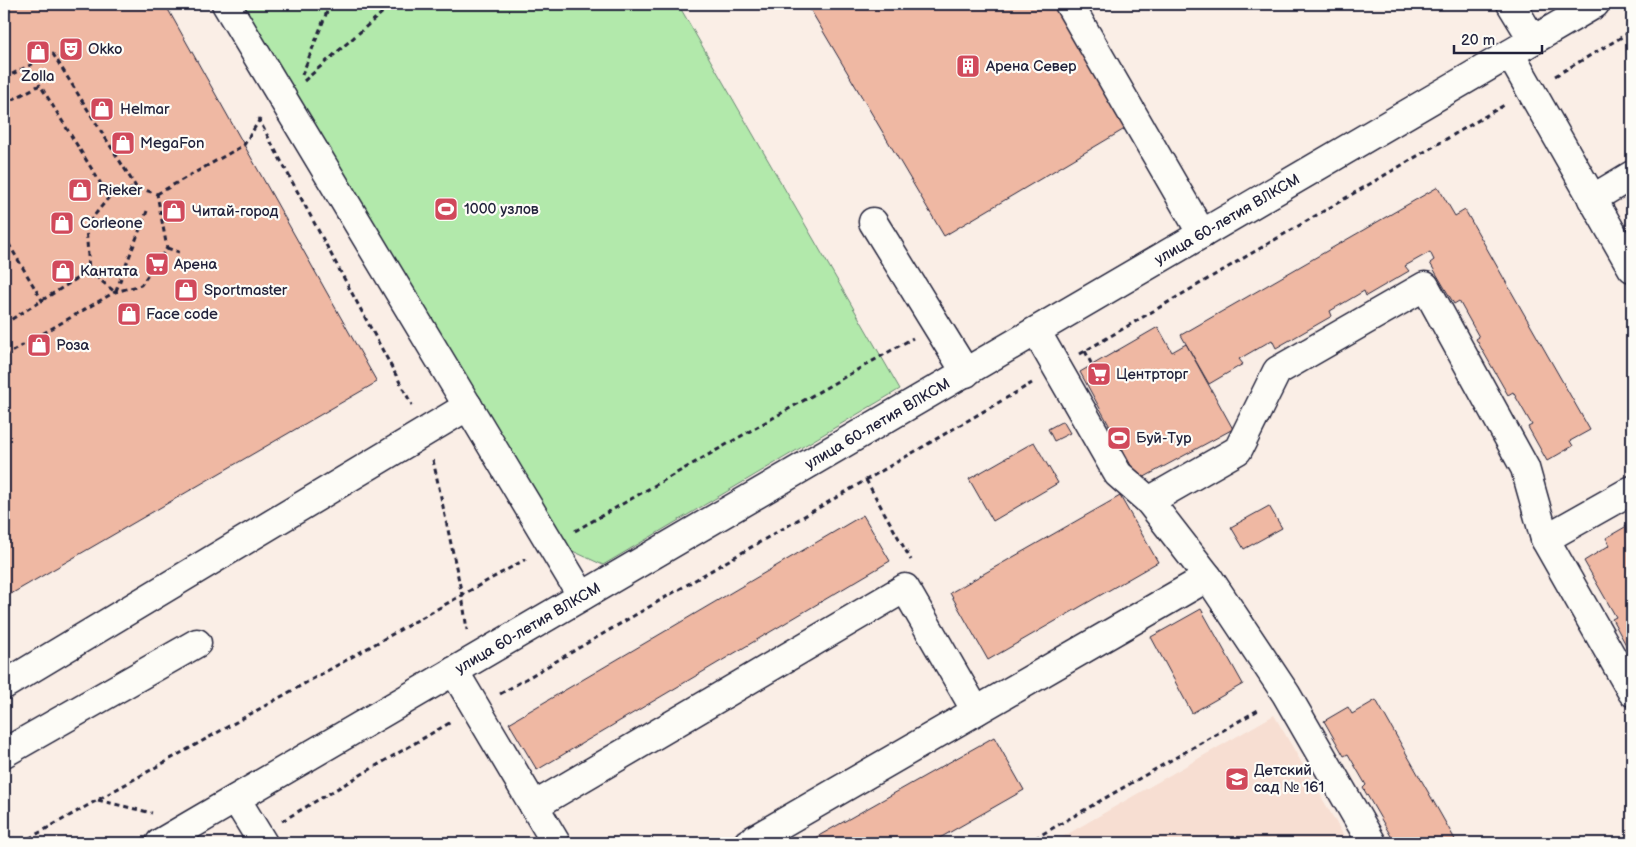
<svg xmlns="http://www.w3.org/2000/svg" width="1636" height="847" font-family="'Balsamiq Sans',sans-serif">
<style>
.built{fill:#f7ded2}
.green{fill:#b2e9ab;stroke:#6a8673}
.building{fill:#efb8a3;stroke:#22223b}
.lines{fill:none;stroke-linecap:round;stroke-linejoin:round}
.minor-casing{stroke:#22223b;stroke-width:31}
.path{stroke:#22223b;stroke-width:3;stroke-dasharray:5 4;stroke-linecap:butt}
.minor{stroke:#fdfcf7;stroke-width:28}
.labels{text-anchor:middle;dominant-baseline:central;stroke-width:4.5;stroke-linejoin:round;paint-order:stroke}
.poi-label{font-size:15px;fill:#22223b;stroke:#fdfcf7;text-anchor:start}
.street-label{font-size:15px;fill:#22223b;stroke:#fdfcf7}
</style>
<rect width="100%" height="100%" fill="#faeee6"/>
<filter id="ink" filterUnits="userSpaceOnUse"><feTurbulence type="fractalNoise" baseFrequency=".02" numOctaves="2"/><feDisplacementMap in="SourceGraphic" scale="10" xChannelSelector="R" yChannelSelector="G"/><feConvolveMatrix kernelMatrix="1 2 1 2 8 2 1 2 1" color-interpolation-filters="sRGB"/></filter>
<g filter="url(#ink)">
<path class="built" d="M1274 715 1348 843H1052Z"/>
<path class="green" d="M238 4H678L900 389 603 565 564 547Z"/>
<g class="building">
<path d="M4 4H165L377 382 4 598Z"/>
<path d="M807 4H1055L1128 127 944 236Z"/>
<path d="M1438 187 1455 216 1465 210 1590 430 1570 441 1573 446 1547 461 1528 427 1532 425 1513 392 1508 395 1476 339 1479 337 1459 301 1454 304 1430 263 1434 260 1430 252 1405 266 1409 271 1366 296 1364 291 1330 311 1332 316 1276 348 1272 340 1239 359 1243 364 1209 384 1181 335Z"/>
<path d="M1158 327 1172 352 1186 344 1233 429 1139 480 1080 372Z"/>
<path d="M1063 421 1070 433 1054 441 1048 429Z"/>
<path d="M1034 442 1058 483 993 521 969 479Z"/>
<path d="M1120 496 1158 562 988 660 950 593Z"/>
<path d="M1269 506 1282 528 1244 549 1231 527Z"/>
<path d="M863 515 890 561 537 770 509 723Z"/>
<path d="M1632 523V656L1612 619 1616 617 1584 561 1610 545 1606 538Z"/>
<path d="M1201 609 1243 684 1192 713 1151 637Z"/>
<path d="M1376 700 1457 843H1395L1363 788 1366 785 1348 754 1344 756 1324 721 1348 707 1352 714Z"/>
<path d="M994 737 1024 790 931 843H806Z"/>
</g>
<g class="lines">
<g class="minor-casing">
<g id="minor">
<path d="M226 4 582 596"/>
<path d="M1069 4 1202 234"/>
<path d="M1511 4 1533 40"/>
<path d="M1510 54 1632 268"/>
<path d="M1592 199 1632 175"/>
<path d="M873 222 966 373"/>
<path d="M1036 331 1118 474 1149 501 1208 577 1286 694 1372 843"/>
<path d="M1632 490 1545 539 1632 692"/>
<path d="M1149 501 1238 450 1277 371 1425 286 1525 468 1545 539"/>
<path d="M454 671 556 843"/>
<path d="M4 685 468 406"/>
<path d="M4 753 197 643"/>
<path d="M236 799 263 843"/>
<path d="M534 806 905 588 976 711"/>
<path id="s1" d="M160 843 1595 4"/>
<path d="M748 843 1208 577"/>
</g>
</g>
<g class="path">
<path d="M194 4 197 10"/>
<path d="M302 75 330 4"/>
<path d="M1555 76 1632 31"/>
<path d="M4 78 53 54 136 187"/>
<path d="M304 81 392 4"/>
<path d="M4 104 40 85 109 197"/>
<path d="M258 118 412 405"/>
<path d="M157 194 244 145 260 119"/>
<path d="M4 236 43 302"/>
<path d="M167 248 179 252"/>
<path d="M116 291 147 211"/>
<path d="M4 324 89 271"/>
<path d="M1085 351 1092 365"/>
<path d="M1080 354 1506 104"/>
<path d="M4 356 115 292 141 285 167 248 157 194 136 187 109 197 86 226 89 271 115 292"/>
<path d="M433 460 462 595 467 630"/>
<path d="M866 480 911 560"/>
<path d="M575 531 913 338"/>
<path d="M500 694 1032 383"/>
<path d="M98 800 152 813"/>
<path d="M282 821 451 722"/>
<path d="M21 843 526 559"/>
<path d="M1027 843 1260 709"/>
</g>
<use href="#minor" class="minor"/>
</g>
</g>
<defs>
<g id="theatre-square" transform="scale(1.25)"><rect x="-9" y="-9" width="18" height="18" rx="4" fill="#d1495b" stroke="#fdfcf7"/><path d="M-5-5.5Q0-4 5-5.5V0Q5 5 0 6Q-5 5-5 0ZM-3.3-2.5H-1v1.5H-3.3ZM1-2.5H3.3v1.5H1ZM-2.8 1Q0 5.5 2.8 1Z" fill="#fff"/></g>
<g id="shop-square" transform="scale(1.25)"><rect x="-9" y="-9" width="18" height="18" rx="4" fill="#d1495b" stroke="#fdfcf7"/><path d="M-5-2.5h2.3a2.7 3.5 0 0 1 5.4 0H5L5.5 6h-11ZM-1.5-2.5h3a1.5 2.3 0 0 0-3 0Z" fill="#fff"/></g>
<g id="building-square" transform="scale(1.25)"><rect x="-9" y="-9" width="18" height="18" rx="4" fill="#d1495b" stroke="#fdfcf7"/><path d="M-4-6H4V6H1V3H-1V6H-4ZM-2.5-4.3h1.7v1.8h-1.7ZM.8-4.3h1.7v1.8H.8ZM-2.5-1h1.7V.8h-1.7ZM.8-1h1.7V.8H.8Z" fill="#fff"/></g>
<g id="stadium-square" transform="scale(1.25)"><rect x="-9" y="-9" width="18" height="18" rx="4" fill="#d1495b" stroke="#fdfcf7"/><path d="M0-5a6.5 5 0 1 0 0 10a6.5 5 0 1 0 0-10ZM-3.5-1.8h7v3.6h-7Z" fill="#fff"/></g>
<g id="supermarket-square" transform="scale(1.25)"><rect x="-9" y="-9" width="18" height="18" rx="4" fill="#d1495b" stroke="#fdfcf7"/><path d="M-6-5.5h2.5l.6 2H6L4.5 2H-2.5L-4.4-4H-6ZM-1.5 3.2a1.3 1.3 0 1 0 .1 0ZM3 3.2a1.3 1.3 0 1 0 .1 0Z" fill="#fff"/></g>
<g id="school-square" transform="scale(1.25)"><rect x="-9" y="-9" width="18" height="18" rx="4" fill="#d1495b" stroke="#fdfcf7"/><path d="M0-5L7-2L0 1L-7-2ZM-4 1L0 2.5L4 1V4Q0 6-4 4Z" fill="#fff"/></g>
</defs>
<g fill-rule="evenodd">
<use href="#theatre-square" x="71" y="49"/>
<use href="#shop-square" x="38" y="52"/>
<use href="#building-square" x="968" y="66"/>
<use href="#shop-square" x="102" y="109"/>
<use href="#shop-square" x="123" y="143"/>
<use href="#shop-square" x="80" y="190"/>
<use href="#stadium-square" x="446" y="209"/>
<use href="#shop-square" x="174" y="211"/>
<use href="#shop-square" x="62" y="223"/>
<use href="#supermarket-square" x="157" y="264"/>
<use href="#shop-square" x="63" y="271"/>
<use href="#shop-square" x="186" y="290"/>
<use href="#shop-square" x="129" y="314"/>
<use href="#shop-square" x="39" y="345"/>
<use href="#supermarket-square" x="1099" y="374"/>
<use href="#stadium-square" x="1119" y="438"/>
<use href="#school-square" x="1237" y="779"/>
</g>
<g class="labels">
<g class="poi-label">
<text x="88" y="49">Okko</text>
<text x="986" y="66">Арена Север</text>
<text x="38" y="76" text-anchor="middle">Zolla</text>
<text x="120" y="109">Helmar</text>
<text x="140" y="143">MegaFon</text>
<text x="98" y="190">Rieker</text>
<text x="464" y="209">1000 узлов</text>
<text x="192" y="211">Читай-город</text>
<text x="80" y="223">Corleone</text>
<text x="174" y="264">Арена</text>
<text x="80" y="271">Кантата</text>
<text x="204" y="290">Sportmaster</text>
<text x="146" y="314">Face code</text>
<text x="56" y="345">Роза</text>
<text x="1116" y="374">Центрторг</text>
<text x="1136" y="438">Буй-Тур</text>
<text x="1254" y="770">Детский<tspan x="1254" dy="17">сад № 161</tspan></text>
</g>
<g class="street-label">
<text stroke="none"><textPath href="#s1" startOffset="1236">улица 60-летия ВЛКСМ</textPath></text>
<text stroke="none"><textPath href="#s1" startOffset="831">улица 60-летия ВЛКСМ</textPath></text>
<text stroke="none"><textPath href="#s1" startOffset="426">улица 60-летия ВЛКСМ</textPath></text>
</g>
</g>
<rect width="1636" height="847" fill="none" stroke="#fdfcf7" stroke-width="20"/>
<rect x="10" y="10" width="1616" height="827" fill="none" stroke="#22223b" stroke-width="2" filter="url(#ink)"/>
<path d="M1454 45v8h88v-8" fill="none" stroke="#22223b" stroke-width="2.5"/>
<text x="1461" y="45" font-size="15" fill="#22223b" stroke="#fdfcf7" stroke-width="4" paint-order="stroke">20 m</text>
</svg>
